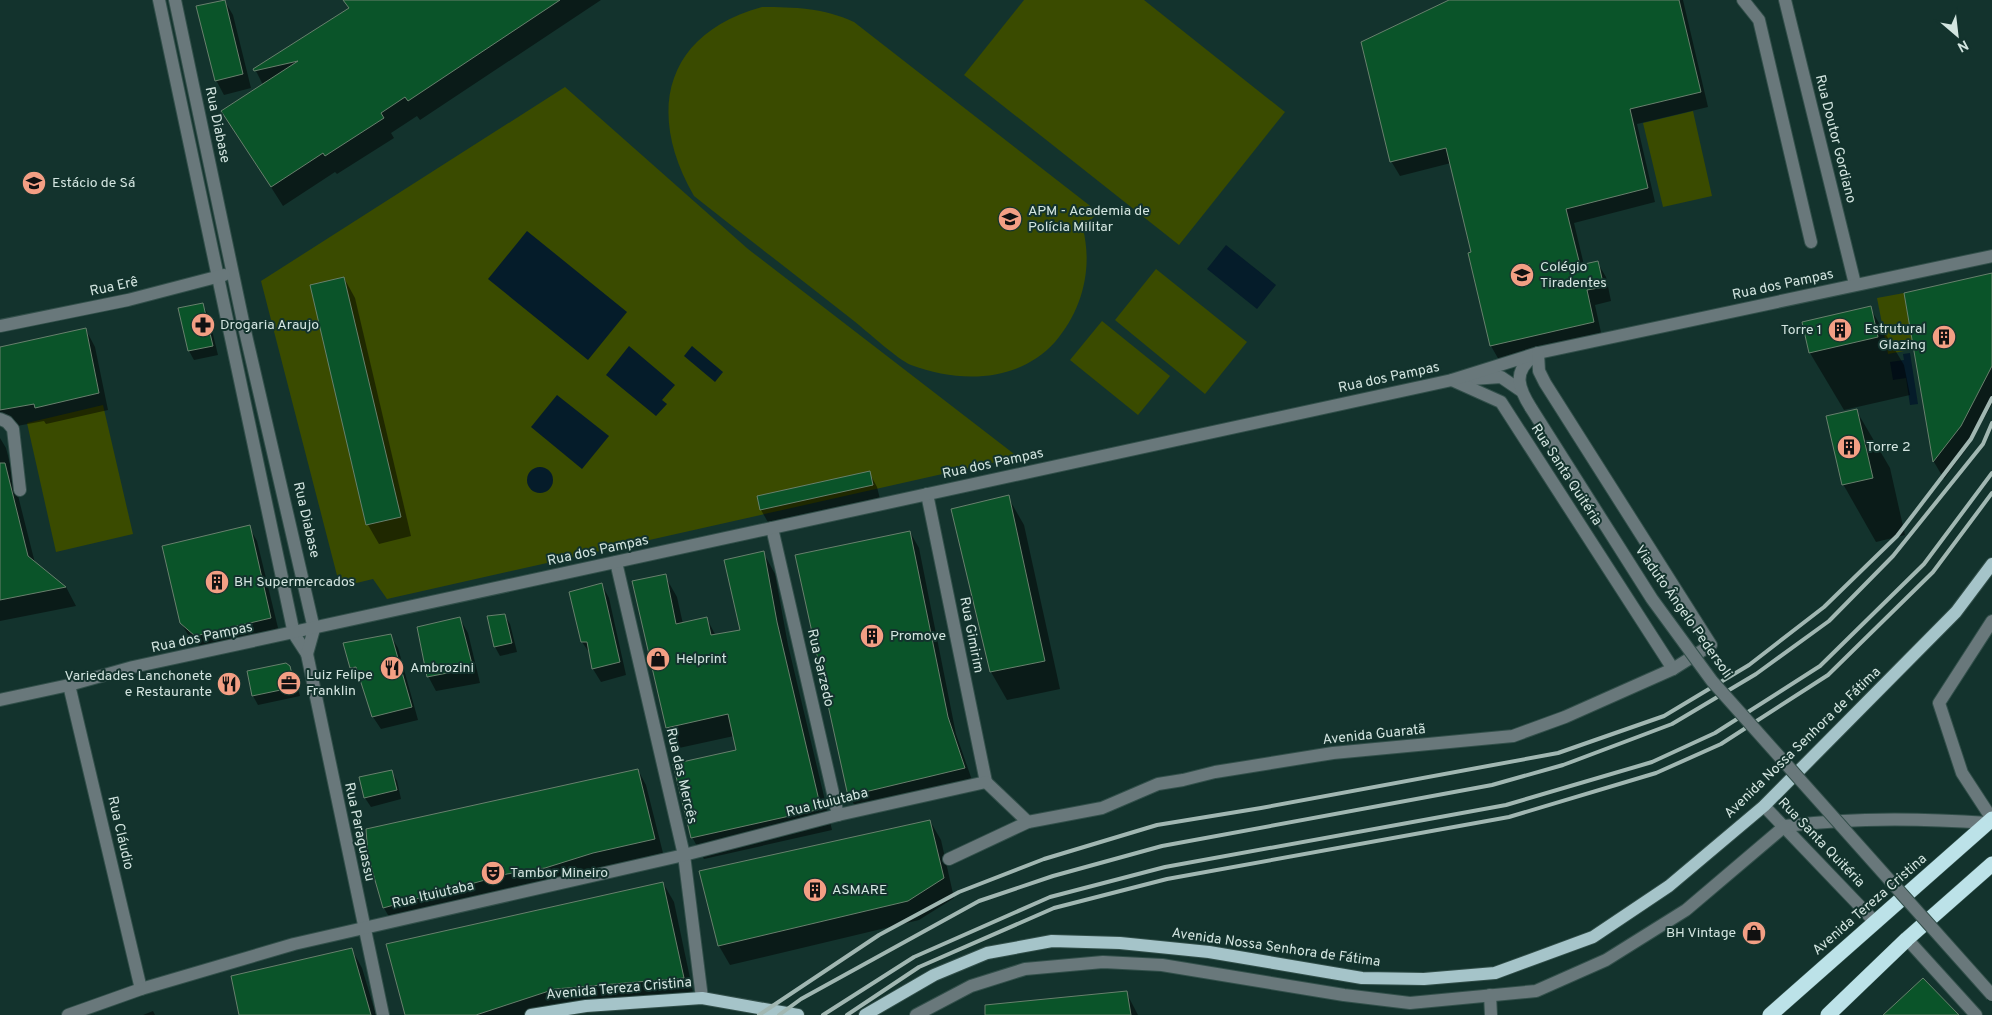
<svg xmlns="http://www.w3.org/2000/svg" width="1992" height="1015" font-family="Overpass,sans-serif">
<style>
.green{fill:#3a4b00}
.water{fill:#051c2a}
.shadow{fill:#0007}
.building{fill:#0a5429;stroke:#68806d}
.lines{fill:none;stroke-linecap:round;stroke-linejoin:round}
.minor-casing{stroke:#324f4a;stroke-width:14}
.major-casing{stroke:#324f4a;stroke-width:14}
.highway-casing{stroke:#324f4a;stroke-width:16}
.minor{stroke:#69787b;stroke-width:12}
.major{stroke:#a5c4c9;stroke-width:12}
.highway{stroke:#bce2e8;stroke-width:15}
.rail{stroke:#a1b7b2;stroke-width:4}
.minor-bridge-casing{stroke:#324f4a;stroke-width:14;stroke-linecap:butt}
.minor-bridge{stroke:#69787b;stroke-width:12}
.labels{text-anchor:middle;dominant-baseline:central;stroke-width:4;stroke-linejoin:round;paint-order:stroke}
.street-label{font-size:14px;fill:#d3e5e0;stroke:#13332d}
.poi-label{font-size:14px;fill:#d3e5e0;stroke:#13332d;text-anchor:start}
</style>
<rect width="100%" height="100%" fill="#13332d"/>
<g class="green">
<path d="M1024 0H1144L1285 112 1179 245 964 75Z"/>
<path d="M762 7C794 7 824 8 854 22L1098 212 1083 229C1093 269 1082 311 1055 342 1018 383 959 383 911 365 897 359 868 332 854 321 801 279 747 238 694 196 646 113 664 34 762 7Z"/>
<path d="M565 87 748 249 1018 457 387 599 373 579 340 587 261 281Z"/>
<path d="M1693 111 1712 196 1663 207 1643 123Z"/>
<path d="M1156 269 1247 342 1205 394 1115 320Z"/>
<path d="M1904 293 1915 349 1888 354 1877 298Z"/>
<path d="M1102 321 1170 376 1138 415 1070 360Z"/>
<path d="M103 405 133 534 56 552 27 423Z"/>
</g>
<g class="water">
<path d="M527 231 627 312 588 360 488 279Z"/>
<path d="M1226 245 1276 285 1257 309 1207 269Z"/>
<path d="M629 346 675 385 662 400 667 404 656 416 606 375Z"/>
<path d="M692 346 723 372 715 382 684 356Z"/>
<path d="M1910 353 1918 404 1910 405 1906 378 1893 380 1890 362 1904 360 1903 354Z"/>
<path d="M557 395 609 436 582 469 531 427Z"/>
<circle cx="540" cy="480" r="13"/>
</g>
<g class="shadow">
<path d="M224 0 233 15 251 88 224 95 216 80Z"/>
<path d="M344 0H601L420 120 417 116 391 133 394 138 337 174 335 172 283 206 223 112 263 85 255 69 350 9Z"/>
<path d="M1452 0H1683L1708 107 1637 124 1655 202 1574 223 1584 265 1597 262 1606 277 1611 301 1595 305 1602 337 1499 360 1491 346 1472 253 1451 163 1400 176 1391 161Z"/>
<path d="M1992 275V404L1970 444 1944 479 1934 462 1906 294Z"/>
<path d="M344 278 355 298 411 536 379 544 368 525 311 286Z"/>
<path d="M202 304 208 314 218 355 194 360 189 351Z"/>
<path d="M1870 308 1904 365 1910 395 1844 410 1810 353Z"/>
<path d="M86 330 95 347 108 410 46 424 44 421 6 428 0 418V348Z"/>
<path d="M1856 410 1890 468 1905 535 1876 542 1843 484Z"/>
<path d="M0 438 6 448 35 563 66 587 76 606 0 621Z"/>
<path d="M869 472 877 487 880 499 769 524 761 510 758 497Z"/>
<path d="M1008 497 1024 525 1060 689 1007 700 991 672Z"/>
<path d="M249 527 257 541 279 632 204 650 190 638 181 623Z"/>
<path d="M910 532 919 548 956 734 973 783 858 811 849 796 797 556Z"/>
<path d="M763 552 775 574 788 645 832 830 704 859 692 837 738 751 734 736 679 748 667 727 665 576 677 597 683 624 707 619 716 636 741 631Z"/>
<path d="M602 585 609 598 626 675 601 682 593 669 591 655 582 642Z"/>
<path d="M504 615 510 624 517 652 500 656 495 647 489 617Z"/>
<path d="M460 619 468 633 480 683 436 691 428 676Z"/>
<path d="M390 635 398 648 418 720 381 729 373 717 361 680H359L351 667Z"/>
<path d="M289 667 295 677 300 696 258 705 253 696 248 672Z"/>
<path d="M638 770 646 785 663 853 468 901 392 922 384 908Z"/>
<path d="M392 772 397 781 401 799 371 807 365 798Z"/>
<path d="M930 821 941 840 954 898 919 920 730 965 719 946 700 872Z"/>
<path d="M663 883 674 902 694 997 545 1015H407Z"/>
<path d="M352 950 362 968 376 1015H240Z"/>
<path d="M1126 992 1138 1015H997Z"/>
<path d="M153 1011 155 1015H143Z"/>
</g>
<g class="building">
<path d="M225 0 243 74 215 81 196 6Z"/>
<path d="M343 0H560L408 101 405 97 381 113 384 118 325 156 323 153 271 187 221 111 298 61 254 71 253 69 349 8Z"/>
<path d="M1449 0H1679L1701 92 1630 109 1648 188 1566 209 1580 265 1598 261 1604 287 1587 290 1594 322 1490 346 1468 253 1471 252 1446 148 1390 162 1361 42Z"/>
<path d="M1992 273V366L1961 426 1933 462 1904 293Z"/>
<path d="M344 277 401 517 366 525 310 285Z"/>
<path d="M203 303 213 346 188 351 178 308Z"/>
<path d="M1871 306 1878 337 1809 353 1802 322Z"/>
<path d="M86 328 99 393 35 408 34 404 0 410V347Z"/>
<path d="M1857 409 1873 478 1842 485 1826 416Z"/>
<path d="M0 463H5L28 556 66 587 0 600Z"/>
<path d="M870 471 873 485 760 510 757 496Z"/>
<path d="M1009 495 1045 661 990 672 951 509Z"/>
<path d="M250 525 271 618 195 636 180 623 162 546Z"/>
<path d="M910 531 948 717 965 768 848 796 795 555Z"/>
<path d="M764 551 777 622 821 809 691 838 673 764 736 750 728 714 666 728 632 581 666 574 676 624 707 617 711 635 740 630 724 560Z"/>
<path d="M602 583 620 662 592 669 587 642H581L569 592Z"/>
<path d="M505 614 512 643 494 647 487 616Z"/>
<path d="M460 617 473 668 427 677 417 627Z"/>
<path d="M391 634 412 707 372 717 356 667 350 668 343 643Z"/>
<path d="M286 663 290 666 295 687 252 696 247 671Z"/>
<path d="M638 769 655 839 593 853 545 868 507 874 383 908 368 856 366 829Z"/>
<path d="M392 770 397 790 364 798 359 777Z"/>
<path d="M930 820 944 878 908 901 718 946 699 871Z"/>
<path d="M663 882 684 978 555 989 476 1015H405L386 944Z"/>
<path d="M352 948 371 1015H239L231 976Z"/>
<path d="M1923 978 1959 1015H1883Z"/>
<path d="M1127 991 1131 1015H985V1005Z"/>
</g>
<g class="lines">
<g class="minor-casing">
<g id="minor">
<path d="M159 0 294 634 307 654 383 1015"/>
<path d="M175 0 245 331 314 629 307 654"/>
<path d="M1743 0 1759 20 1811 242"/>
<path d="M1785 0 1855 284"/>
<path d="M0 326 128 300 224 275"/>
<path d="M1472 379 1501 377 1520 390"/>
<path d="M1452 380 1501 402 1673 669"/>
<path d="M1531 408C1519 389 1512 372 1533 357"/>
<path d="M0 419 7 422 13 429 20 490"/>
<path d="M927 494 986 782"/>
<path d="M772 528 838 815"/>
<path d="M616 562 684 855 702 998"/>
<path d="M69 685 141 989"/>
<path d="M0 700 69 685 133 667 1452 380 1538 353 1992 256"/>
<path d="M986 782 1028 822"/>
<path d="M1764 806 1876 923"/>
<path d="M1992 819 1962 773 1939 703 1992 621"/>
<path d="M1785 826C1853 817 1920 818 1988 823"/>
<path d="M949 859 1028 822 1102 808 1158 784 1183 780 1215 772 1333 753 1513 736 1565 717 1673 669 1711 645 1545 383 1539 371 1538 353"/>
<path d="M1907 939 1976 1015"/>
<path d="M1490 995 1491 1015"/>
<path d="M68 1015 141 989 294 944 684 855 838 815 986 782"/>
<path d="M916 1015 971 986 1025 969 1103 962 1162 965 1344 995 1410 1003 1536 991 1606 960 1686 910 1785 826"/>
</g>
</g>
<g class="major-casing">
<g id="major">
<path d="M531 1015 586 1006 702 998 798 1015"/>
<path d="M865 1015 934 975 987 953 1052 941 1120 943 1209 952 1362 978 1424 979 1495 973 1593 937 1669 886 1764 806 1956 612 1992 564"/>
</g>
</g>
<g class="highway-casing">
<g id="highway">
<path d="M1770 1015 1992 819"/>
<path d="M1828 1015 1907 939 1992 864"/>
</g>
</g>
<use href="#minor" class="minor"/>
<use href="#major" class="major"/>
<use href="#highway" class="highway"/>
<g class="rail">
<path d="M759 1015 879 935 959 892 1044 859 1157 825 1261 808 1558 753 1664 716 1749 665 1824 607 1897 536 1971 439 1992 398"/>
<path d="M779 1015 801 999 979 901 1053 876 1162 846 1492 785 1563 765 1672 724 1756 674 1829 621 1893 556 1983 444 1992 423"/>
<path d="M823 1015 914 957 1050 897 1165 867 1506 805 1652 762 1715 733 1820 666 1924 564 1992 473"/>
<path d="M847 1015 919 967 1054 908 1167 879 1509 817 1656 773 1721 744 1828 675 1933 572 1992 493"/>
</g>
<g class="minor-bridge-casing">
<path id="minor-bridge" d="M1531 408 1652 599 1712 681 1992 995"/>
</g>
<use href="#minor-bridge" class="minor-bridge"/>
</g>
<defs>
<g id="university-disc" transform="scale(1.25)"><circle r="9.5" fill="#f39f84" stroke="#13332d"/><path d="M0-5L7-2L0 1L-7-2ZM-4 1L0 2.5L4 1V4Q0 6-4 4Z" fill="#111"/></g>
<g id="school-disc" transform="scale(1.25)"><circle r="9.5" fill="#f39f84" stroke="#13332d"/><path d="M0-5L7-2L0 1L-7-2ZM-4 1L0 2.5L4 1V4Q0 6-4 4Z" fill="#111"/></g>
<g id="pharmacy-disc" transform="scale(1.25)"><circle r="9.5" fill="#f39f84" stroke="#13332d"/><path d="M-2-6h4v4h4v4h-4v4h-4v-4h-4v-4h4Z" fill="#111"/></g>
<g id="building-disc" transform="scale(1.25)"><circle r="9.5" fill="#f39f84" stroke="#13332d"/><path d="M-4-6H4V6H1V3H-1V6H-4ZM-2.5-4.3h1.7v1.8h-1.7ZM.8-4.3h1.7v1.8H.8ZM-2.5-1h1.7V.8h-1.7ZM.8-1h1.7V.8H.8Z" fill="#111"/></g>
<g id="shop-disc" transform="scale(1.25)"><circle r="9.5" fill="#f39f84" stroke="#13332d"/><path d="M-5-2.5h2.3a2.7 3.5 0 0 1 5.4 0H5L5.5 6h-11ZM-1.5-2.5h3a1.5 2.3 0 0 0-3 0Z" fill="#111"/></g>
<g id="restaurant-disc" transform="scale(1.25)"><circle r="9.5" fill="#f39f84" stroke="#13332d"/><path d="M-5-6h1v4h1v-4h1v4h1v-4h1v5L-1.5 .5V6h-2V.5L-5-1ZM5-6V6H3V1.5H1.5Q1.5-4 5-6Z" fill="#111"/></g>
<g id="office-disc" transform="scale(1.25)"><circle r="9.5" fill="#f39f84" stroke="#13332d"/><path d="M-6-3h4V-5.5h4V-3h4V5H-6ZM-1-4.5V-3h2v-1.5ZM-6 0V1H6V0Z" fill="#111"/></g>
<g id="theatre-disc" transform="scale(1.25)"><circle r="9.5" fill="#f39f84" stroke="#13332d"/><path d="M-5-5.5Q0-4 5-5.5V0Q5 5 0 6Q-5 5-5 0ZM-3.3-2.5H-1v1.5H-3.3ZM1-2.5H3.3v1.5H1ZM-2.8 1Q0 5.5 2.8 1Z" fill="#111"/></g>
</defs>
<g fill-rule="evenodd">
<use href="#university-disc" x="34" y="183"/>
<use href="#school-disc" x="1010" y="219"/>
<use href="#school-disc" x="1522" y="275"/>
<use href="#pharmacy-disc" x="203" y="325"/>
<use href="#building-disc" x="1840" y="330"/>
<use href="#building-disc" x="1944" y="337"/>
<use href="#building-disc" x="1849" y="447"/>
<use href="#building-disc" x="217" y="582"/>
<use href="#building-disc" x="872" y="636"/>
<use href="#shop-disc" x="658" y="659"/>
<use href="#restaurant-disc" x="392" y="668"/>
<use href="#office-disc" x="289" y="683"/>
<use href="#restaurant-disc" x="229" y="684"/>
<use href="#theatre-disc" x="493" y="873"/>
<use href="#building-disc" x="815" y="890"/>
<use href="#shop-disc" x="1754" y="933"/>
</g>
<g class="labels">
<g class="street-label">
<text transform="translate(217 125) rotate(78)">Rua Diabase</text>
<text transform="translate(1835 139) rotate(76)">Rua Doutor Gordiano</text>
<text transform="translate(1783 285) rotate(-12)">Rua dos Pampas</text>
<text transform="translate(114 287) rotate(-12)">Rua Erê</text>
<text transform="translate(1389 378) rotate(-12)">Rua dos Pampas</text>
<text transform="translate(993 464) rotate(-12)">Rua dos Pampas</text>
<text transform="translate(1566 475) rotate(57)">Rua Santa Quitéria</text>
<text transform="translate(306 520) rotate(77)">Rua Diabase</text>
<text transform="translate(598 551) rotate(-12)">Rua dos Pampas</text>
<text transform="translate(1683 612) rotate(55)">Viaduto Ângelo Pedersoli</text>
<text transform="translate(971 635) rotate(79)">Rua Gimirim</text>
<text transform="translate(202 638) rotate(-12)">Rua dos Pampas</text>
<text transform="translate(820 668) rotate(77)">Rua Sarzedo</text>
<text transform="translate(1374 735) rotate(-6)">Avenida Guaratã</text>
<text transform="translate(1803 743) rotate(-44)">Avenida Nossa Senhora de Fátima</text>
<text transform="translate(681 776) rotate(77)">Rua das Mercês</text>
<text transform="translate(827 803) rotate(-14)">Rua Ituiutaba</text>
<text transform="translate(359 832) rotate(78)">Rua Paraguassu</text>
<text transform="translate(120 833) rotate(77)">Rua Cláudio</text>
<text transform="translate(1821 843) rotate(46)">Rua Santa Quitéria</text>
<text transform="translate(433 895) rotate(-13)">Rua Ituiutaba</text>
<text transform="translate(1870 905) rotate(-41)">Avenida Tereza Cristina</text>
<text transform="translate(1276 948) rotate(8)">Avenida Nossa Senhora de Fátima</text>
<text transform="translate(619 989) rotate(-5)">Avenida Tereza Cristina</text>
</g>
<g class="poi-label">
<text x="52" y="183">Estácio de Sá</text>
<text x="1028" y="211">APM - Academia de<tspan x="1028" dy="16">Polícia Militar</tspan></text>
<text x="1540" y="267">Colégio<tspan x="1540" dy="16">Tiradentes</tspan></text>
<text x="220" y="325">Drogaria Araujo</text>
<text x="1926" y="329" text-anchor="end">Estrutural<tspan x="1926" dy="16">Glazing</tspan></text>
<text x="1822" y="330" text-anchor="end">Torre 1</text>
<text x="1866" y="447">Torre 2</text>
<text x="234" y="582">BH Supermercados</text>
<text x="890" y="636">Promove</text>
<text x="676" y="659">Helprint</text>
<text x="410" y="668">Ambrozini</text>
<text x="306" y="675">Luiz Felipe<tspan x="306" dy="16">Franklin</tspan></text>
<text x="212" y="676" text-anchor="end">Variedades Lanchonete<tspan x="212" dy="16">e Restaurante</tspan></text>
<text x="510" y="873">Tambor Mineiro</text>
<text x="832" y="890">ASMARE</text>
<text x="1736" y="933" text-anchor="end">BH Vintage</text>
</g>
</g>
<g transform="translate(1957 35) rotate(152)" stroke="#13332d" stroke-width="4" paint-order="stroke">
<path d="M0-4L9 19L0 12L-9 19Z" fill="#d3e5e0"/>
<text y="-8" font-size="14" font-weight="bold" text-anchor="middle" fill="#d3e5e0">N</text>
</g>
</svg>
